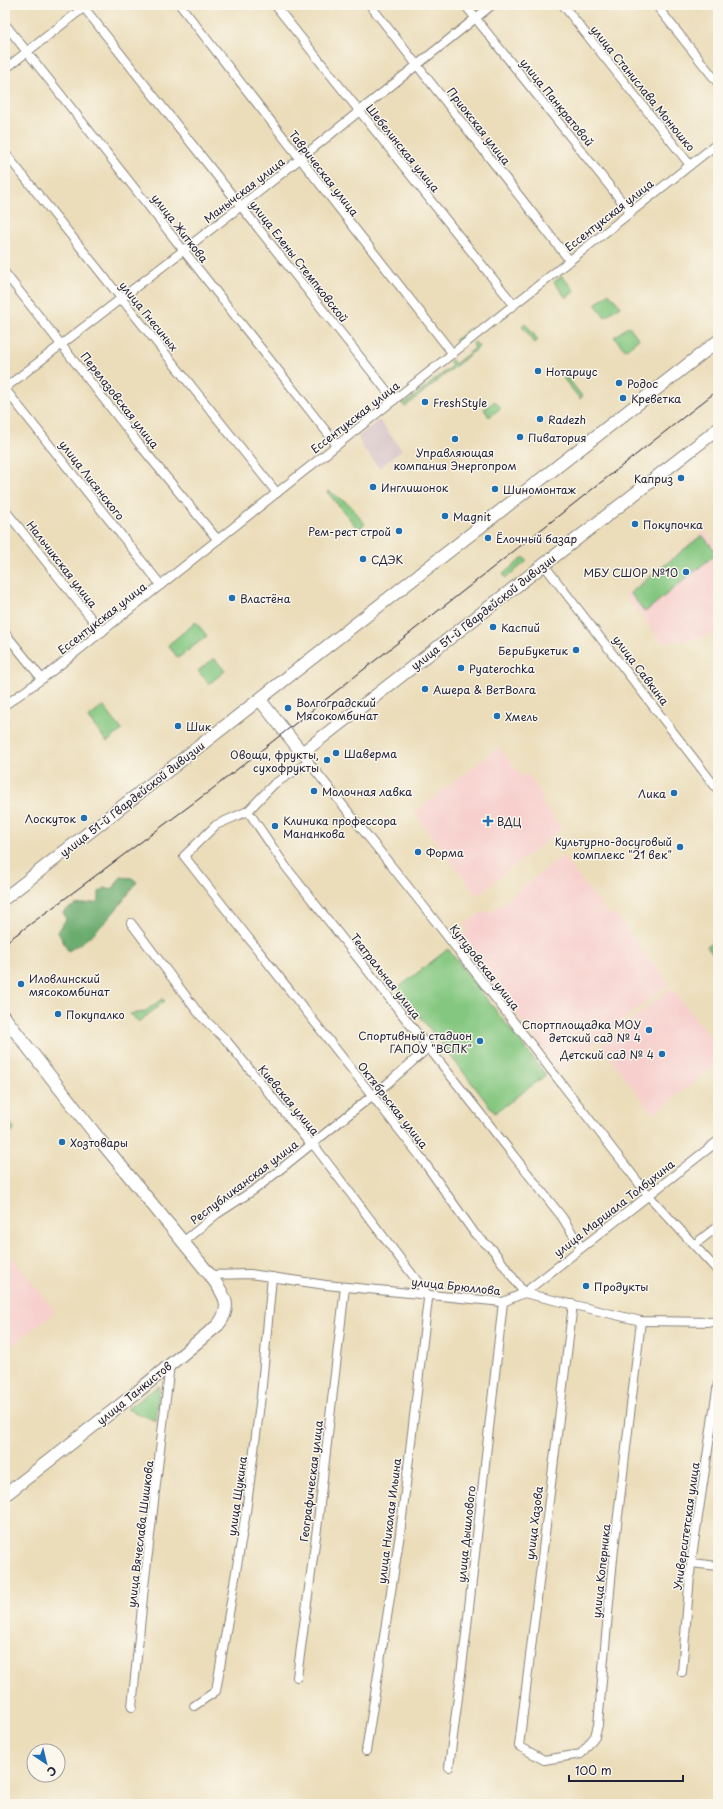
<svg xmlns="http://www.w3.org/2000/svg" width="723" height="1809" font-family="'Playpen Sans',sans-serif">
<style>
.built{fill:#f7d0ce}
.industrial{fill:#d2bec4}
.green{fill:#84c780;stroke:#53745e}
.forest{fill:#6bac6e;stroke:#466754}
.lines{fill:none;stroke-linecap:round;stroke-linejoin:round}
.minor-casing{stroke:#86807a;stroke-width:10}
.secondary-casing{stroke:#86807a;stroke-width:14}
.minor{stroke:#fff;stroke-width:8}
.secondary{stroke:#fff;stroke-width:12}
.tram{stroke:#22223b;stroke-width:1}
.poi-dot{fill:#1f6fb2;stroke:#fbf7ec;stroke-width:1.5}
.labels{text-anchor:middle;dominant-baseline:central;stroke-width:3;stroke-linejoin:round;paint-order:stroke}
.street-label{font-size:11px;fill:#22223b;stroke:#fbf7ec}
.poi-label{font-size:11px;fill:#22223b;stroke:#fbf7ec;text-anchor:start}
</style>
<rect width="100%" height="100%" fill="#fbf7ec"/>
<filter id="ink" filterUnits="userSpaceOnUse"><feTurbulence type="fractalNoise" baseFrequency=".025" numOctaves="2"/><feDisplacementMap in="SourceGraphic" scale="8" xChannelSelector="R" yChannelSelector="G"/><feConvolveMatrix kernelMatrix="1 2 1 2 8 2 1 2 1" color-interpolation-filters="sRGB"/></filter>
<filter id="wash" filterUnits="userSpaceOnUse"><feTurbulence type="fractalNoise" baseFrequency=".012" numOctaves="4" result="noise"/><feDisplacementMap in="SourceGraphic" scale="16" xChannelSelector="R" yChannelSelector="G"/><feGaussianBlur stdDeviation="0.9" result="paint"/><feColorMatrix in="noise" values="0 0 0 0 0 0 0 0 0 0 0 0 0 0 0 0 0 1.4 0 .05"/><feComposite in="paint" operator="in"/></filter>
<g filter="url(#wash)">
<rect width="100%" height="100%" fill="#ebddba"/>
<g class="built">
<path d="M705 531 718 548V633L690 640 663 643 625 595Z"/>
<path d="M499 747 522 777 526 773 544 797 542 803 562 829 477 895 414 813Z"/>
<path d="M562 856 609 915 613 912 669 984 560 1070 458 940 468 931 464 926 482 912 490 913Z"/>
<path d="M671 988 718 1047V1062L654 1114 600 1046Z"/>
<path d="M5 1248 55 1312 5 1351Z"/>
</g>
<path class="industrial" d="M379 420 402 450 379 468 361 445 358 437Z"/>
<g class="green">
<path d="M562 276 575 291 566 298 554 282Z"/>
<path d="M609 293 620 306 605 317 595 304Z"/>
<path d="M525 323 538 340 535 343 522 326Z"/>
<path d="M629 326 639 339 625 350 614 337Z"/>
<path d="M470 328 473 332 458 344 455 340Z"/>
<path d="M475 342 479 347 405 407 400 401 402 399 406 403 452 366 449 362 452 360 455 364 475 348 472 344Z"/>
<path d="M567 377 582 396 580 399 563 378Z"/>
<path d="M495 401 501 408 489 417 484 409Z"/>
<path d="M329 491 351 506 365 524 358 529 327 492Z"/>
<path d="M702 535 717 553 645 612 630 593Z"/>
<path d="M524 557 527 561 506 578 503 574Z"/>
<path d="M196 622 207 636 178 658 168 645Z"/>
<path d="M214 658 225 671 209 684 198 671Z"/>
<path d="M103 706 122 730 107 742 88 718Z"/>
<path d="M718 938V954L715 956 707 946Z"/>
<path d="M448 949 546 1075 495 1113 398 988Z"/>
<path d="M162 999 165 1001 139 1022 130 1014 144 1012Z"/>
<path d="M5 1116 15 1129 5 1137Z"/>
<path d="M158 1386 159 1389 156 1421 127 1409Z"/>
</g>
<path class="forest" d="M121 877 132 878 137 882C119 907 97 936 68 951L58 932 66 919 63 912 75 905 99 902V892L105 888 112 890Z"/>
</g>
<g filter="url(#ink)">
<g class="lines">
<g class="minor-casing">
<g id="minor">
<path d="M82 5 394 400"/>
<path d="M180 5 453 354"/>
<path d="M275 5 514 305"/>
<path d="M370 5 570 261"/>
<path d="M465 5 631 213"/>
<path d="M563 5 690 165"/>
<path d="M656 5 718 83"/>
<path d="M5 24 337 445"/>
<path d="M5 69 87 5"/>
<path d="M5 153 277 493"/>
<path d="M5 273 139 444 218 540"/>
<path d="M5 388 241 206 492 5"/>
<path d="M5 389 161 585"/>
<path d="M5 510 102 632"/>
<path d="M544 565 718 790"/>
<path d="M5 633 42 679"/>
<path d="M5 705 42 679 718 143"/>
<path d="M306 759 429 913 649 1196 694 1245"/>
<path d="M309 762 274 784 248 811 216 825 184 856 419 1155 475 1234 493 1250 524 1293"/>
<path d="M248 811 286 867 562 1217 581 1247"/>
<path d="M131 923 200 1015 226 1040 307 1140 316 1148 427 1294 428 1299 400 1534 366 1751"/>
<path d="M718 1226 694 1245 718 1271"/>
<path d="M184 1241 217 1214 257 1188 388 1083 428 1048"/>
<path d="M210 1275 250 1274 326 1285 503 1302 524 1293 718 1141"/>
<path d="M524 1293 641 1321 718 1322"/>
<path d="M573 1304 519 1746 544 1760 581 1754 595 1736 598 1725 613 1558 641 1321"/>
<path d="M691 1563 718 1566"/>
<path d="M682 1672 691 1563 718 1383"/>
<path d="M297 1677 318 1521 345 1287"/>
<path d="M194 1706 216 1691 246 1512 261 1396 272 1277"/>
<path d="M132 1707 144 1587 170 1364"/>
<path d="M449 1767 466 1635 503 1302"/>
</g>
</g>
<g class="secondary-casing">
<g id="secondary">
<path d="M260 700 302 753 718 429"/>
<path d="M5 898 718 341"/>
<path d="M5 1018 99 1139 210 1275C223 1293 234 1305 218 1325L137 1392 5 1495"/>
</g>
</g>
<use href="#minor" class="minor"/>
<use href="#secondary" class="secondary"/>
<path class="tram" d="M5 943 211 790 718 390"/>
</g>
</g>
<g class="poi-dot">
<circle cx="538" cy="371" r="4"/>
<circle cx="619" cy="383" r="4"/>
<circle cx="623" cy="398" r="4"/>
<circle cx="425" cy="402" r="4"/>
<circle cx="540" cy="419" r="4"/>
<circle cx="520" cy="437" r="4"/>
<circle cx="455" cy="439" r="4"/>
<circle cx="681" cy="478" r="4"/>
<circle cx="373" cy="487" r="4"/>
<circle cx="495" cy="489" r="4"/>
<circle cx="445" cy="516" r="4"/>
<circle cx="635" cy="524" r="4"/>
<circle cx="399" cy="531" r="4"/>
<circle cx="488" cy="538" r="4"/>
<circle cx="363" cy="559" r="4"/>
<circle cx="686" cy="572" r="4"/>
<circle cx="232" cy="598" r="4"/>
<circle cx="493" cy="627" r="4"/>
<circle cx="576" cy="650" r="4"/>
<circle cx="461" cy="668" r="4"/>
<circle cx="425" cy="689" r="4"/>
<circle cx="288" cy="708" r="4"/>
<circle cx="497" cy="716" r="4"/>
<circle cx="178" cy="726" r="4"/>
<circle cx="336" cy="753" r="4"/>
<circle cx="327" cy="760" r="4"/>
<circle cx="314" cy="791" r="4"/>
<circle cx="674" cy="793" r="4"/>
<circle cx="84" cy="818" r="4"/>
<path d="M486 815h4v4h4v4h-4v4h-4v-4h-4v-4h4z"/>
<circle cx="275" cy="826" r="4"/>
<circle cx="680" cy="847" r="4"/>
<circle cx="418" cy="852" r="4"/>
<circle cx="21" cy="984" r="4"/>
<circle cx="58" cy="1014" r="4"/>
<circle cx="649" cy="1030" r="4"/>
<circle cx="480" cy="1041" r="4"/>
<circle cx="662" cy="1054" r="4"/>
<circle cx="62" cy="1142" r="4"/>
<circle cx="586" cy="1286" r="4"/>
</g>
<g class="labels">
<g class="street-label">
<text transform="translate(643 88) rotate(51)">улица Станислава Монюшко</text>
<text transform="translate(557 102) rotate(51)">улица Панкратовой</text>
<text transform="translate(479 126) rotate(52)">Приокская улица</text>
<text transform="translate(403 148) rotate(51)">Шебелинская улица</text>
<text transform="translate(324 173) rotate(52)">Таврическая улица</text>
<text transform="translate(244 190) rotate(-38)">Манычская улица</text>
<text transform="translate(609 215) rotate(-38)">Ессентукская улица</text>
<text transform="translate(180 228) rotate(52)">улица Житкова</text>
<text transform="translate(299 261) rotate(52)">улица Елены Стемпковской</text>
<text transform="translate(149 316) rotate(51)">улица Гнесиных</text>
<text transform="translate(120 400) rotate(52)">Перелазовская улица</text>
<text transform="translate(355 417) rotate(-38)">Ессентукская улица</text>
<text transform="translate(92 480) rotate(52)">улица Лисянского</text>
<text transform="translate(62 564) rotate(52)">Нальчикская улица</text>
<text transform="translate(483 612) rotate(-38)">улица 51-й Гвардейской дивизии</text>
<text transform="translate(102 618) rotate(-38)">Ессентукская улица</text>
<text transform="translate(641 670) rotate(53)">улица Савкина</text>
<text transform="translate(132 799) rotate(-38)">улица 51-й Гвардейской дивизии</text>
<text transform="translate(485 967) rotate(52)">Кутузовская улица</text>
<text transform="translate(386 976) rotate(52)">Театральная улица</text>
<text transform="translate(289 1100) rotate(50)">Киевская улица</text>
<text transform="translate(393 1105) rotate(52)">Октябрьская улица</text>
<text transform="translate(244 1182) rotate(-37)">Республиканская улица</text>
<text transform="translate(614 1208) rotate(-38)">улица Маршала Толбухина</text>
<text transform="translate(456 1286) rotate(6)">улица Брюллова</text>
<text transform="translate(134 1393) rotate(-39)">улица Танкистов</text>
<text transform="translate(311 1481) rotate(-83)">Географическая улица</text>
<text transform="translate(237 1496) rotate(-82)">улица Щукина</text>
<text transform="translate(389 1521) rotate(-83)">улица Николая Ильина</text>
<text transform="translate(534 1523) rotate(-83)">улица Хазова</text>
<text transform="translate(686 1526) rotate(-82)">Университетская улица</text>
<text transform="translate(140 1534) rotate(-83)">улица Вячеслава Шишкова</text>
<text transform="translate(466 1534) rotate(-84)">улица Дышлового</text>
<text transform="translate(601 1571) rotate(-84)">улица Коперника</text>
</g>
<g class="poi-label">
<text x="546" y="371">Нотариус</text>
<text x="627" y="383">Родос</text>
<text x="631" y="398">Креветка</text>
<text x="433" y="402">FreshStyle</text>
<text x="548" y="419">Radezh</text>
<text x="528" y="437">Пиватория</text>
<text x="455" y="452" text-anchor="middle">Управляющая<tspan x="455" dy="13">компания Энергопром</tspan></text>
<text x="673" y="478" text-anchor="end">Каприз</text>
<text x="381" y="487">Инглишонок</text>
<text x="503" y="489">Шиномонтаж</text>
<text x="453" y="516">Magnit</text>
<text x="643" y="524">Покупочка</text>
<text x="391" y="531" text-anchor="end">Рем-рест строй</text>
<text x="496" y="538">Ёлочный базар</text>
<text x="371" y="559">СДЭК</text>
<text x="678" y="572" text-anchor="end">МБУ СШОР №10</text>
<text x="240" y="598">Властёна</text>
<text x="501" y="627">Каспий</text>
<text x="568" y="650" text-anchor="end">БериБукетик</text>
<text x="469" y="668">Pyaterochka</text>
<text x="433" y="689">Ашера &amp; ВетВолга</text>
<text x="296" y="702">Волгоградский<tspan x="296" dy="13">Мясокомбинат</tspan></text>
<text x="505" y="716">Хмель</text>
<text x="186" y="726">Шик</text>
<text x="344" y="753">Шаверма</text>
<text x="319" y="754" text-anchor="end">Овощи, фрукты,<tspan x="319" dy="13">сухофрукты</tspan></text>
<text x="322" y="791">Молочная лавка</text>
<text x="666" y="793" text-anchor="end">Лика</text>
<text x="76" y="818" text-anchor="end">Лоскуток</text>
<text x="283" y="820">Клиника профессора<tspan x="283" dy="13">Мананкова</tspan></text>
<text x="497" y="821">ВДЦ</text>
<text x="672" y="841" text-anchor="end">Культурно-досуговый<tspan x="672" dy="13">комплекс "21 век"</tspan></text>
<text x="426" y="852">Форма</text>
<text x="29" y="978">Иловлинский<tspan x="29" dy="13">мясокомбинат</tspan></text>
<text x="66" y="1014">Покупалко</text>
<text x="641" y="1024" text-anchor="end">Спортплощадка МОУ<tspan x="641" dy="13">детский сад № 4</tspan></text>
<text x="472" y="1035" text-anchor="end">Спортивный стадион<tspan x="472" dy="13">ГАПОУ "ВСПК"</tspan></text>
<text x="654" y="1054" text-anchor="end">Детский сад № 4</text>
<text x="70" y="1142">Хозтовары</text>
<text x="594" y="1286">Продукты</text>
</g>
</g>
<rect width="723" height="1809" fill="none" stroke="#fbf7ec" stroke-width="20"/>
<g transform="translate(46 1763) rotate(145)"><circle r="19" fill="#fbf7ec" stroke="#a4a2a5"/>
<path d="M0-3L7 15L0 10L-7 15Z" fill="#1f6fb2"/>
<text y="-6" font-size="11" font-weight="bold" text-anchor="middle" fill="#22223b">С</text>
</g>
<path d="M569 1775v6h114v-6" fill="none" stroke="#22223b" stroke-width="2"/>
<text x="575" y="1775" font-size="12" fill="#22223b" stroke="#fbf7ec" stroke-width="3" paint-order="stroke">100 m</text>
</svg>
